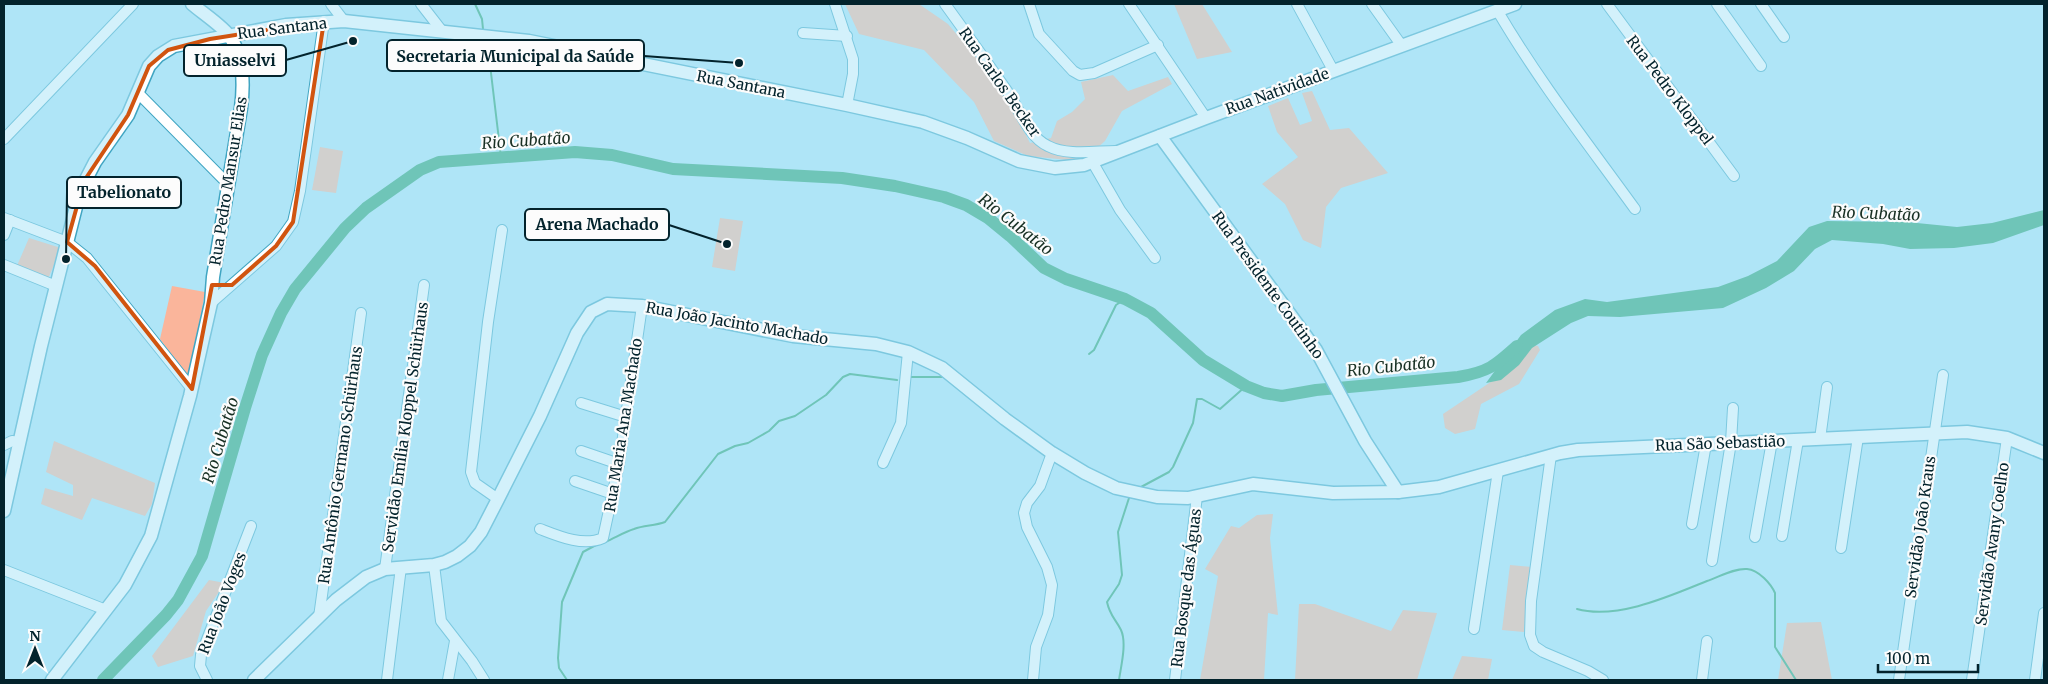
<svg xmlns="http://www.w3.org/2000/svg" width="2048" height="684" font-family="Merriweather,serif">
<style>
.green{fill:#fab59b}
.water{fill:#239d6c}
.lines{fill:none;stroke-linecap:round;stroke-linejoin:round}
.stream{stroke:#239d6c;stroke-width:2}
.river{stroke:#239d6c;stroke-width:12}
.minor-casing{stroke:#40a5c2;stroke-width:12}
.major-casing{stroke:#40a5c2;stroke-width:15}
.minor{stroke:#fff;stroke-width:10}
.major{stroke:#fff;stroke-width:12}
.marked{fill:none;stroke:#d1540f;stroke-width:4;stroke-linejoin:round}
.labels{text-anchor:middle;dominant-baseline:central;stroke-width:4.5;stroke-linejoin:round;paint-order:stroke}
.street-label{font-size:15px;fill:#03232c;stroke:#fcfcfc}
.water-label{font-size:16px;font-style:italic;fill:#183024;stroke:#fcfcfc}
.leader{fill:none;stroke:#03232c;stroke-width:2}
.callout-dot{fill:#03232c;stroke:#fcfcfc;stroke-width:2}
.callout{fill:#fcfcfc;stroke:#03232c;stroke-width:2}
.callout-label{font-size:16px;text-anchor:middle;font-weight:bold;fill:#03232c}
</style>
<rect width="100%" height="100%" fill="#afe5f7"/>
<g class="green">
<path d="M845 4H919L948 24 985 68 1019 121 1030 143 1051 138 1057 121 1072 112 1085 99 1081 82 1113 75 1128 91 1168 77 1172 84 1122 111 1105 141 1087 157 1068 160 1028 156 994 141 974 102 924 50 859 34Z"/>
<path d="M1174 4H1202L1232 52 1197 59Z"/>
<path d="M1312 91 1330 130 1349 128 1388 173 1341 188 1326 207 1321 248 1303 240 1285 204 1262 184 1298 157 1277 132 1268 106 1288 98 1300 125 1312 121 1302 93Z"/>
<path d="M320 147 343 151 336 193 312 190Z"/>
<path d="M720 218 743 221 735 271 712 267Z"/>
<path d="M29 238 61 248 48 279 16 268Z"/>
<path d="M172 286 205 292 189 379 160 339Z"/>
<path d="M1533 345 1538 346 1540 350 1519 384 1481 404 1475 429 1455 434 1445 428 1443 414 1516 365Z"/>
<path d="M54 441 155 483 152 504 145 516 92 498 82 520 41 504 45 488 73 496V485L46 472Z"/>
<path d="M1273 514 1270 538 1278 615 1268 613 1264 680H1200L1218 576 1205 569 1231 526 1239 528 1257 515Z"/>
<path d="M1510 565 1532 567 1524 632 1502 630Z"/>
<path d="M209 580 225 583 206 611 193 656 158 667 152 656Z"/>
<path d="M1299 604H1315L1391 631 1403 610 1437 613 1417 680H1295Z"/>
<path d="M1821 622 1832 680H1778L1787 623Z"/>
<path d="M1462 656 1492 659 1488 680H1452Z"/>
</g>
<path class="water" d="M2044 210V225L1993 243 1954 248 1910 249 1883 244 1832 240 1815 249 1794 271 1766 288 1723 308 1620 317 1588 316 1571 323 1532 348 1519 365 1501 380 1486 383 1521 335 1555 310 1585 299 1607 302 1718 287 1748 276 1777 261 1809 227 1827 221 1907 222 1957 227 1992 223Z"/>
<g class="lines">
<g class="stream">
<path d="M475 4 482 19 483 29"/>
<path d="M486 41 490 54 491 73 501 157"/>
<path d="M1089 354 1094 350 1116 305 1125 299"/>
<path d="M909 377H942"/>
<path d="M1141 487 1169 472 1173 467 1193 423 1197 399H1202L1220 409 1246 386"/>
<path d="M605 542C615 538 624 532 634 529 644 525 654 526 665 522L718 454 735 446 748 443 769 431 779 421 795 416 826 395 843 377 850 374 897 380"/>
<path d="M1577 609C1617 620 1670 596 1707 581 1719 577 1734 568 1747 569 1759 570 1771 584 1775 593V647L1796 680"/>
<path d="M567 680 559 668 558 658 562 602 583 552 596 545"/>
<path d="M1119 680C1121 666 1127 643 1121 630 1115 618 1110 616 1107 602L1119 584 1122 575 1118 532 1129 498"/>
</g>
<path class="river" d="M103 680 166 615 178 600 202 556 245 408 262 355 281 313 295 289 345 228 366 208 420 170 439 162 575 152 612 155 673 169 842 178 895 186 944 197 966 205 988 218 1010 236 1044 268 1066 279 1125 299 1151 313 1203 360 1246 386 1264 393 1282 396 1316 390 1458 377C1488 372 1495 366 1517 346"/>
<g class="minor-casing">
<g id="minor">
<path d="M331 4 344 21"/>
<path d="M421 4 442 31"/>
<path d="M835 4 853 59V74L847 105"/>
<path d="M945 4C966 33 987 62 1007 91 1020 109 1027 136 1048 146 1067 156 1095 151 1116 151"/>
<path d="M1029 4 1039 34 1073 71 1080 75 1094 73 1158 45"/>
<path d="M1129 4 1206 118"/>
<path d="M1297 4 1333 70"/>
<path d="M1372 4 1402 46"/>
<path d="M1607 4 1734 176"/>
<path d="M1717 4 1761 66"/>
<path d="M1761 4 1784 37"/>
<path d="M1497 10C1538 80 1588 144 1635 209"/>
<path d="M803 33 847 36"/>
<path d="M139 94 229 185"/>
<path d="M4 139 133 4"/>
<path d="M1093 163 1120 210 1155 258"/>
<path d="M4 218 67 242 87 258 192 389"/>
<path d="M4 235 10 220"/>
<path d="M4 265 56 286"/>
<path d="M211 303 276 246 293 222 300 191 324 21"/>
<path d="M581 403 626 417"/>
<path d="M1820 439 1827 387"/>
<path d="M4 445 12 441 20 442"/>
<path d="M581 451 619 464"/>
<path d="M1551 455 1531 601 1530 635 1534 646 1543 652 1588 671 1603 680"/>
<path d="M883 463 901 423 908 352"/>
<path d="M575 481 613 494"/>
<path d="M498 499 475 483 471 472 488 322 502 230"/>
<path d="M1692 524 1706 444"/>
<path d="M540 529C558 536 583 547 603 538L619 464 642 306"/>
<path d="M1782 536 1798 440"/>
<path d="M1755 537 1772 441"/>
<path d="M1841 548 1858 437"/>
<path d="M1712 561 1731 442 1733 408"/>
<path d="M434 565 441 621 472 661 484 680"/>
<path d="M385 569 424 285"/>
<path d="M4 570 106 610"/>
<path d="M319 617 361 313"/>
<path d="M1474 629 1498 471"/>
<path d="M207 680 200 666 201 655 251 526"/>
<path d="M387 680 401 567"/>
<path d="M448 680 455 641"/>
<path d="M1033 680 1036 647 1048 615 1052 585 1047 567 1027 527 1024 513 1027 503 1040 486 1052 453"/>
<path d="M1175 680 1197 496"/>
<path d="M1702 680 1707 641"/>
<path d="M1899 680 1943 375"/>
<path d="M1972 680 2007 438"/>
<path d="M2035 680 2044 613"/>
</g>
</g>
<g class="major-casing">
<g id="major">
<path d="M1160 136 1316 350 1365 441 1398 492"/>
<path d="M4 511 41 346 80 191 95 162 128 115 149 66 158 56 174 46 286 25 344 21 529 41 847 105 923 122 967 138 1019 161 1055 168 1084 165 1206 118 1515 4"/>
<path d="M52 680 125 585 151 536 190 396 211 303 213 277 241 108C244 85 244 57 230 37 224 27 201 12 192 4"/>
<path d="M254 680 336 600 366 577 385 569 434 565 445 562 457 556 470 546 481 532 498 499 540 416 577 333 591 312 607 304 642 306 793 336 876 344 908 352 942 368 1005 419 1052 453 1085 473 1116 488 1157 497 1188 498 1253 484 1333 493 1398 492 1439 487 1560 453 1578 450 1967 432 2007 438 2044 453"/>
</g>
</g>
<use href="#minor" class="minor"/>
<use href="#major" class="major"/>
</g>
<path d="M0 0H2048V684H0ZM324 21 293 222 276 246 232 285H212L192 389 95 266 67 242 84 181 128 115 149 66 168 50 210 39Z" fill="#afe5f7" fill-opacity=".55" fill-rule="evenodd"/>
<path class="marked" d="M324 21 293 222 276 246 232 285H212L192 389 95 266 67 242 84 181 128 115 149 66 168 50 210 39Z"/>
<g class="labels">
<g class="street-label">
<text transform="translate(282 28) rotate(-7)">Rua Santana</text>
<text transform="translate(1000 82) rotate(55)">Rua Carlos Becker</text>
<text transform="translate(741 84) rotate(11)">Rua Santana</text>
<text transform="translate(1670 90) rotate(53)">Rua Pedro Kloppel</text>
<text transform="translate(1277 91) rotate(-20)">Rua Natividade</text>
<text transform="translate(228 181) rotate(-81)">Rua Pedro Mansur Elias</text>
<text transform="translate(1268 285) rotate(54)">Rua Presidente Coutinho</text>
<text transform="translate(737 323) rotate(10)">Rua João Jacinto Machado</text>
<text transform="translate(623 425) rotate(-81)">Rua Maria Ana Machado</text>
<text transform="translate(405 427) rotate(-82)">Servidão Emília Kloppel Schürhaus</text>
<text transform="translate(1720 443) rotate(-2)">Rua São Sebastião</text>
<text transform="translate(340 465) rotate(-82)">Rua Antônio Germano Schürhaus</text>
<text transform="translate(1920 527) rotate(-82)">Servidão João Kraus</text>
<text transform="translate(1992 544) rotate(-82)">Servidão Avany Coelho</text>
<text transform="translate(1186 588) rotate(-83)">Rua Bosque das Águas</text>
<text transform="translate(222 603) rotate(-69)">Rua João Voges</text>
</g>
<g class="water-label">
<text transform="translate(526 140) rotate(-4)">Rio Cubatão</text>
<text transform="translate(1876 213) rotate(2)">Rio Cubatão</text>
<text transform="translate(1016 224) rotate(38)">Rio Cubatão</text>
<text transform="translate(1391 366) rotate(-6)">Rio Cubatão</text>
<text transform="translate(220 440) rotate(-73)">Rio Cubatão</text>
</g>
</g>
<path class="leader" d="M739 63L644 56M353 41L286 60M66 259L67 192M727 244L669 225"/>
<g class="callout-dot">
<circle cx="739" cy="63" r="5"/>
<circle cx="353" cy="41" r="5"/>
<circle cx="66" cy="259" r="5"/>
<circle cx="727" cy="244" r="5"/>
</g>
<g class="callout">
<rect x="387" y="40" width="257" height="31" rx="5"/>
<rect x="184" y="45" width="102" height="31" rx="5"/>
<rect x="67" y="177" width="114" height="31" rx="5"/>
<rect x="525" y="209" width="144" height="31" rx="5"/>
</g>
<g class="callout-label">
<text x="515" y="62">Secretaria Municipal da Saúde</text>
<text x="235" y="66">Uniasselvi</text>
<text x="124" y="198">Tabelionato</text>
<text x="597" y="230">Arena Machado</text>
</g>
<rect width="2048" height="684" fill="none" stroke="#03232c" stroke-width="10"/>
<g transform="translate(35 649)" stroke="#fcfcfc" stroke-width="4" paint-order="stroke">
<path d="M0-4L9 19L0 12L-9 19Z" fill="#03232c"/>
<text y="-8" font-size="14" font-weight="bold" text-anchor="middle" fill="#03232c">N</text>
</g>
<path d="M1878 664v8h100v-8" fill="none" stroke="#03232c" stroke-width="2.5"/>
<text x="1886" y="664" font-size="15" fill="#03232c" stroke="#fcfcfc" stroke-width="4" paint-order="stroke">100 m</text>
</svg>
